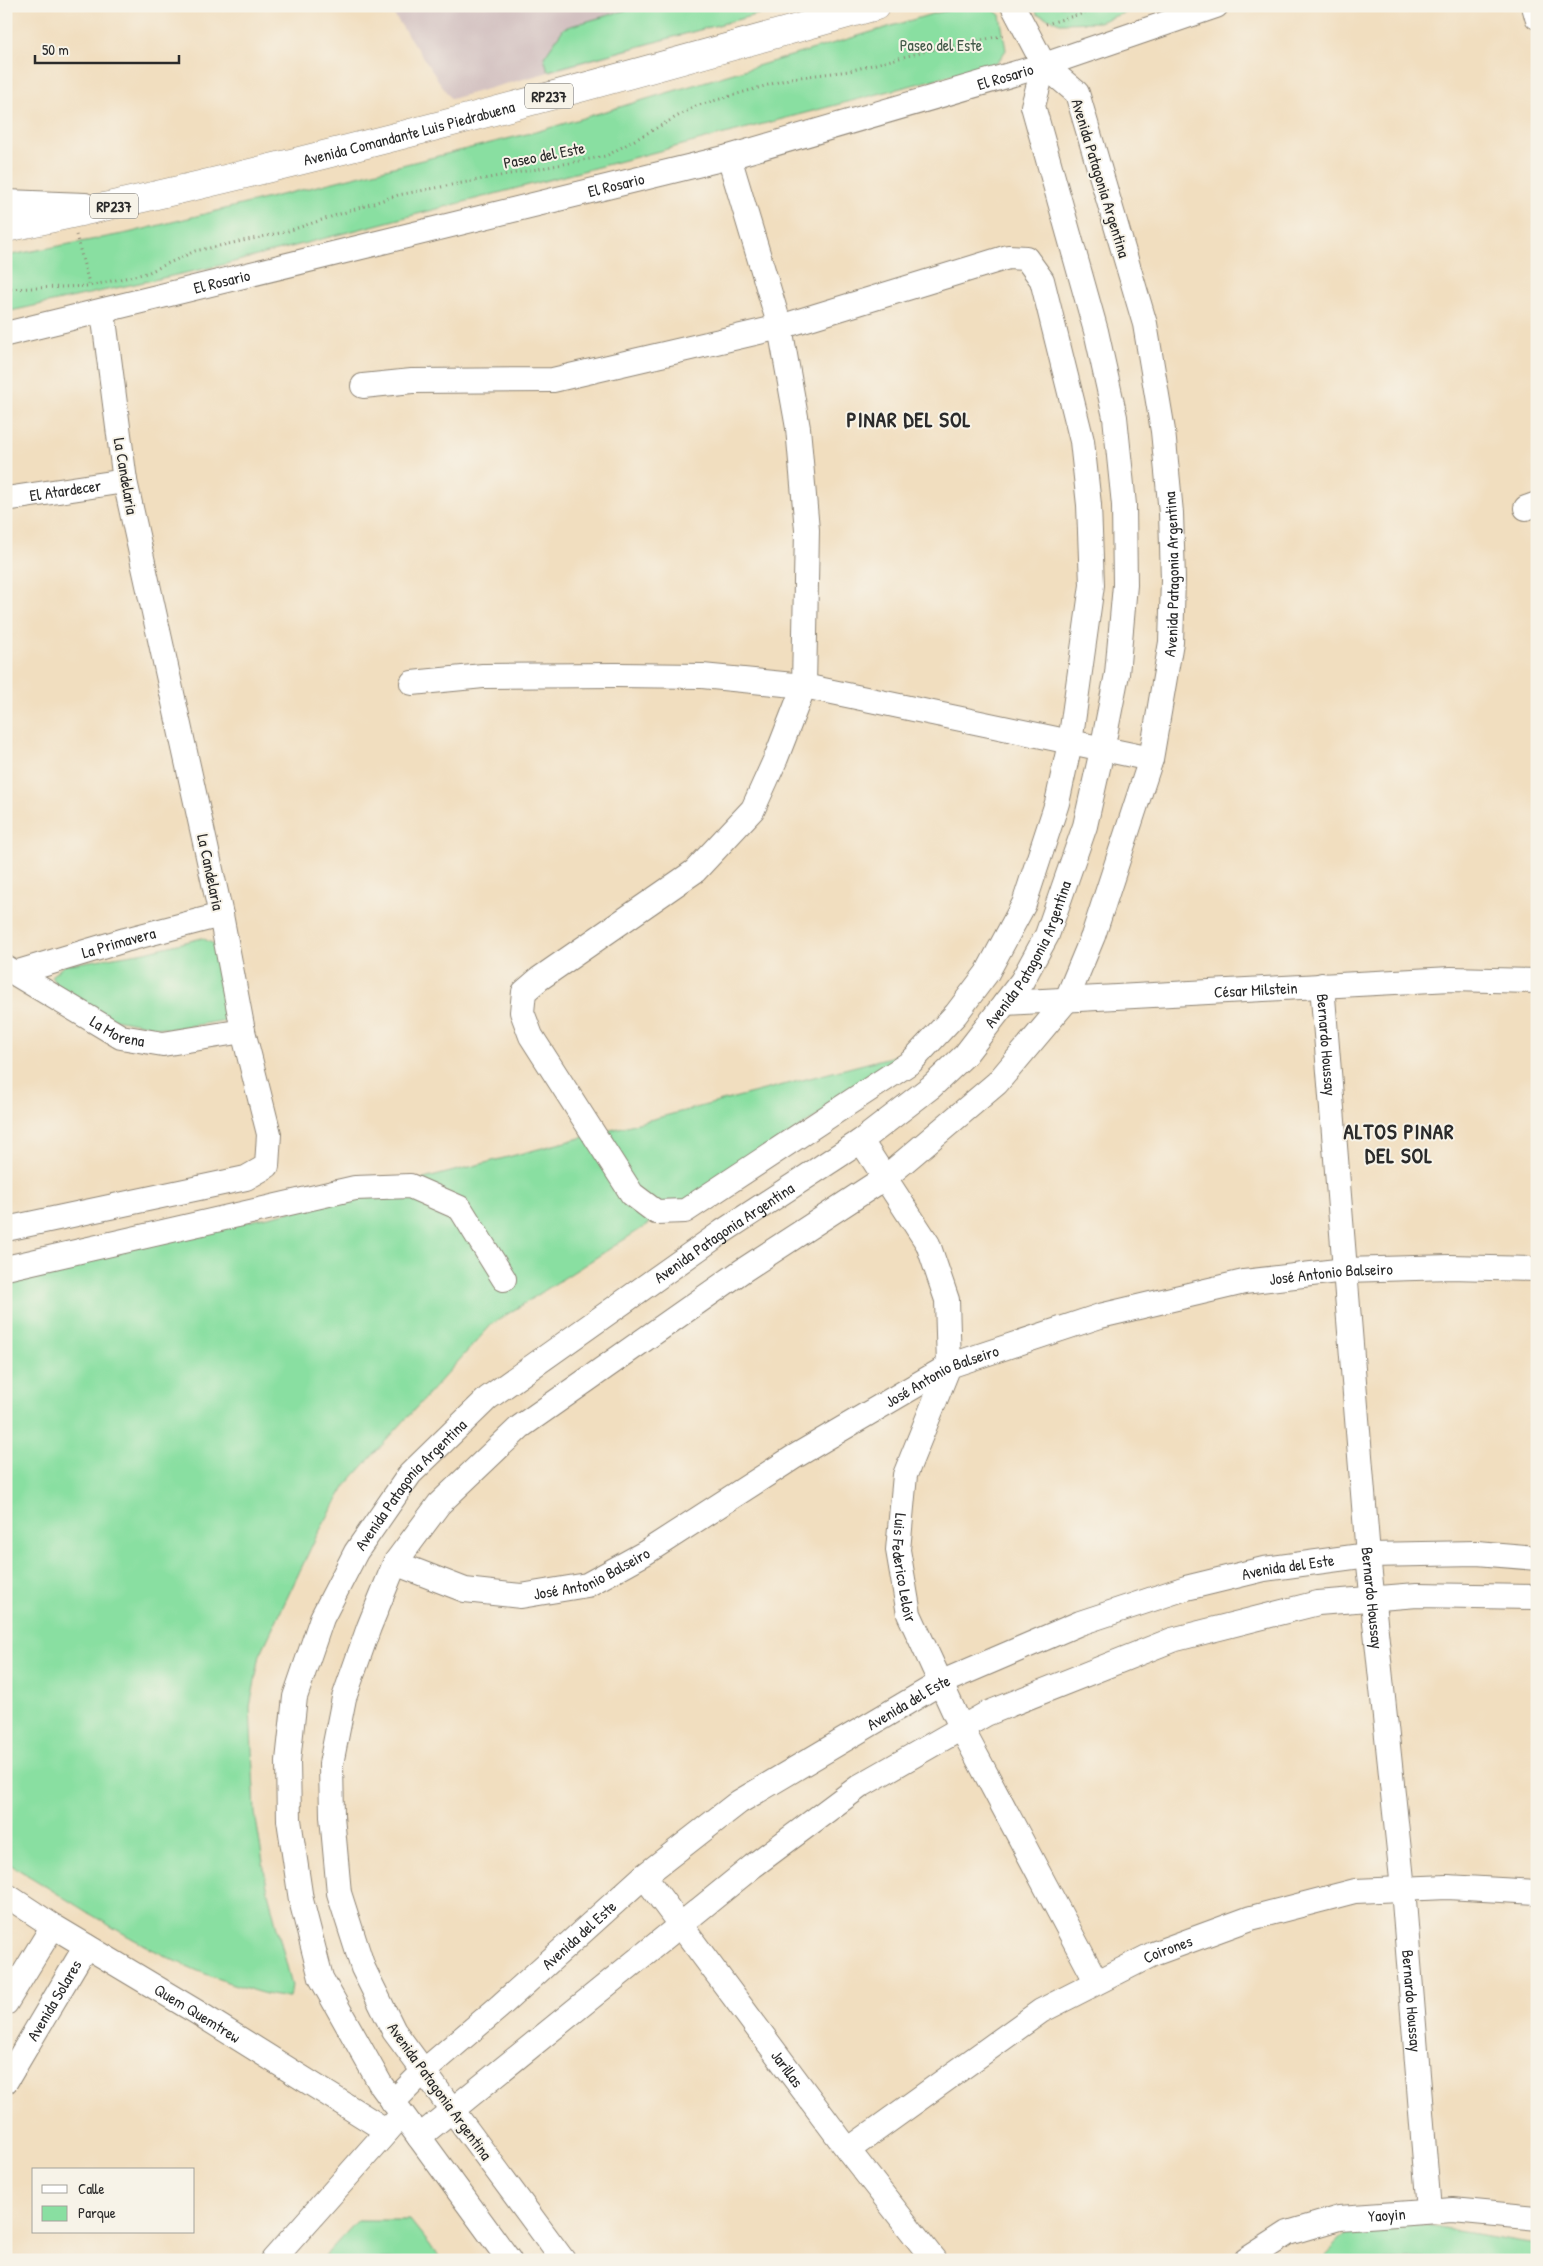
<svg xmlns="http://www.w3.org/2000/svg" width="1543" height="2266" font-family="'Patrick Hand',sans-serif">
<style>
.industrial{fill:#d1bfbf}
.green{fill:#89dfa1;stroke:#5a8566}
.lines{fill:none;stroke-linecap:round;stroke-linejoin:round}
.street-casing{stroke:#8e8475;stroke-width:26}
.primary-casing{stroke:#8e8475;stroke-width:29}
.path{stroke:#8e8475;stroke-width:3;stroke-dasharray:1 4;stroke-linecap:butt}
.street{stroke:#fff;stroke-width:24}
.primary{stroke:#fff;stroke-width:28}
.labels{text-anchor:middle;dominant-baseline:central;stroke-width:4;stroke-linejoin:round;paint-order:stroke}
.shield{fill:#f7f3e8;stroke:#686764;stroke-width:1}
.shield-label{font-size:15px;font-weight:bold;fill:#2b2b2b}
.park-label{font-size:16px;fill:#425848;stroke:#f7f3e8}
.street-label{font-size:16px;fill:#2b2b2b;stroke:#f7f3e8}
.district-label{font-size:21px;font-weight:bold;letter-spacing:1px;fill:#2b2b2b;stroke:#f7f3e8}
</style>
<rect width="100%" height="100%" fill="#f7f3e8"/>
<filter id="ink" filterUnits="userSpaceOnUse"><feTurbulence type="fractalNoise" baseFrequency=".02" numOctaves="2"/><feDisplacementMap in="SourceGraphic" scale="10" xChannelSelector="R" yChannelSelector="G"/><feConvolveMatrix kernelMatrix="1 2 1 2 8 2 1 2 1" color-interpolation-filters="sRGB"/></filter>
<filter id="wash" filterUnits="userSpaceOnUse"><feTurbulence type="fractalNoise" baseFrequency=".0096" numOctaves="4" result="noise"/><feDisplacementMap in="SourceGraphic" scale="20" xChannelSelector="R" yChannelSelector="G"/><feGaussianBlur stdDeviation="1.12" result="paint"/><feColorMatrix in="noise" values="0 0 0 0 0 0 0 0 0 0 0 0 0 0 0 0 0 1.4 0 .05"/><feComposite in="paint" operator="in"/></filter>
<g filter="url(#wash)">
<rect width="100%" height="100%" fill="#f1debf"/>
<path class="industrial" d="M388 6H788L451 99Z"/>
<g class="green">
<path d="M640 6H788L548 71 544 57 564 28Z"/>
<path d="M968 6H988L1000 15 1006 50 997 63 222 265 6 312V256L128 233 539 131 932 14Z"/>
<path d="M1035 6H1143L1099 22 1060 23 1037 14Z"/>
<path d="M202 938 216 945 232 1000 228 1020 169 1029 114 1019 58 989 51 976 65 965 145 952Z"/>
<path d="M898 1055 899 1064 492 1324 346 1485 316 1537 260 1655 250 1707 255 1813 268 1893 292 1985 290 1997C274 1997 261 1993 246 1988 159 1963 83 1908 6 1862V1277L351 1198Z"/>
<path d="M1364 2216 1537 2244V2260H1321Z"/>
<path d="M358 2220H410L442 2260H321Z"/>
</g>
</g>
<g filter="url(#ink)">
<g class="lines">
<g class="street-casing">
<g id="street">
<path d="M1534 6 1537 17"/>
<path d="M6 202 85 205"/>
<path id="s1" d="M6 334 729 157 1044 65 1216 6"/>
<path d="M363 386 412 381 553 380 780 327 1008 257 1026 258 1042 280 1082 441 1089 505 1092 585 1070 743 1057 803 1024 904 987 973 956 1014 911 1062 685 1211 656 1212 632 1194 531 1036 522 1012 524 992 539 979 695 871 753 809 776 758 804 686 807 530 798 428 780 327 729 157"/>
<path id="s2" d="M6 499 125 481"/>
<path d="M1526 508 1537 504"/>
<path d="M412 683 483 676 617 675 702 676 804 686 1151 759"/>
<path id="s3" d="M6 968 121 1037 163 1044 243 1031"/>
<path id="s4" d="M15 973 125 940 221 915"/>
<path id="s5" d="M1322 985 1368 1555 1403 1889 1429 2211"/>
<path id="s6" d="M1005 1003 1451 979 1537 981"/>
<path id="s7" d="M861 1141 928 1244 947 1300 949 1366 905 1475 898 1550 909 1614 961 1727 1096 1981"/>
<path d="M6 1229 246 1178 267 1166 269 1134 243 1031 221 915 125 481 103 312"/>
<path d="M6 1268 355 1188 410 1186 460 1208 504 1279"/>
<path id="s8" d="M395 1563 465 1590 521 1596 587 1585 645 1553 794 1457 949 1366 1100 1316 1244 1282 1345 1270 1450 1267 1537 1269"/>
<path id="s9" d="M644 1876 848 2150 934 2260"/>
<path id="s10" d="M6 1895 53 1926 195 2011 387 2131"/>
<path d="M6 2003 53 1926"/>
<path id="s11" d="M6 2081 86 1946"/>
<path id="s12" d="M393 2102 424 2071 499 2007 644 1876 739 1802 940 1683 1080 1623 1186 1588 1264 1569 1368 1555 1477 1553 1537 1558"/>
<path d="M419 2137 753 1866 860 1786 986 1714 1172 1640 1318 1603 1417 1595 1537 1597"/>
<path id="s13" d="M848 2150 1041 2011 1153 1954 1251 1918 1355 1891 1447 1887 1537 1892"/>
<path d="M273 2260 398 2119"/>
<path id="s14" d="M509 2260 381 2085 321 1978 301 1900 289 1820 288 1761 295 1697 322 1618 356 1552 410 1474 488 1398 722 1232 861 1141 931 1087 965 1055 1022 981 1047 935 1085 826 1102 750 1117 674 1125 585 1124 505 1115 417 1096 331 1033 106 1044 65"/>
<path id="s15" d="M563 2260 394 2031 363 1968 339 1893 332 1816 331 1764 344 1698 369 1627 395 1563 439 1504 520 1427 742 1271 886 1177 997 1083 1066 1001 1093 936 1151 759 1171 642 1173 580 1171 513 1163 431 1145 324 1077 93 1044 65 1013 6"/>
<path id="s16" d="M1246 2260 1288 2233 1339 2218 1453 2210 1537 2218"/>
</g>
</g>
<g class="primary-casing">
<g id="primary">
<path id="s17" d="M6 228C299 167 588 87 876 6"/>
</g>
</g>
<g class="path">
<path d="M1046 24 1108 6"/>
<path d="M76 235 90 287"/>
<path d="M6 289 89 286 147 273 195 251 285 232 398 195 606 156 696 106 792 78 849 71 922 52 1006 35"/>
</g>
<use href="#street" class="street"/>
<use href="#primary" class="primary"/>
</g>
</g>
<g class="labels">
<g class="shield">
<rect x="525" y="83.5" width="48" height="25" rx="4"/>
<rect x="90" y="193.5" width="48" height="25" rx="4"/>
</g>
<g class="shield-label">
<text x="549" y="96">RP237</text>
<text x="114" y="206">RP237</text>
</g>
<g class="park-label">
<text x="941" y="45">Paseo del Este</text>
</g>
<g class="street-label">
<text stroke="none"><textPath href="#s1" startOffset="1032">El Rosario</textPath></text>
<text stroke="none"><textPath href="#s17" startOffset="414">Avenida Comandante Luis Piedrabuena</textPath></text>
<text transform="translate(544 155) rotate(-11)">Paseo del Este</text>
<text transform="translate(1101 178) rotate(73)">Avenida Patagonia Argentina</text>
<text stroke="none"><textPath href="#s1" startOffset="628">El Rosario</textPath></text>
<text stroke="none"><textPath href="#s1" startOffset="222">El Rosario</textPath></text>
<text transform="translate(126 476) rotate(80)">La Candelaria</text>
<text stroke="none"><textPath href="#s2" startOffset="60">El Atardecer</textPath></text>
<text stroke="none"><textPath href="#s15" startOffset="2099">Avenida Patagonia Argentina</textPath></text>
<text transform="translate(211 872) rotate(78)">La Candelaria</text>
<text stroke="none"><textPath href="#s4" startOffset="108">La Primavera</textPath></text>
<text stroke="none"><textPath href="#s14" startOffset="1694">Avenida Patagonia Argentina</textPath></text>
<text stroke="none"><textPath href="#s6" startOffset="251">César Milstein</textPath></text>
<text stroke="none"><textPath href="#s3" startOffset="129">La Morena</textPath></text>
<text stroke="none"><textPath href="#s5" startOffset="60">Bernardo Houssay</textPath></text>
<text stroke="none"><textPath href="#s14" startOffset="1274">Avenida Patagonia Argentina</textPath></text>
<text stroke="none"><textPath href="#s8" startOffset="1016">José Antonio Balseiro</textPath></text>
<text stroke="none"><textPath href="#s8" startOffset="611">José Antonio Balseiro</textPath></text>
<text stroke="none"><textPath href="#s14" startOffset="869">Avenida Patagonia Argentina</textPath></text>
<text stroke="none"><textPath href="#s7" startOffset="459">Luis Federico Leloir</textPath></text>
<text stroke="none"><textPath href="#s12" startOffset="1060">Avenida del Este</textPath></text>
<text stroke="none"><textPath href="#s8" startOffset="206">José Antonio Balseiro</textPath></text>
<text stroke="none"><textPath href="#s5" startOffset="615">Bernardo Houssay</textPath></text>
<text stroke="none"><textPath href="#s12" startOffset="655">Avenida del Este</textPath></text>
<text stroke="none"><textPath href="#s12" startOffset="250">Avenida del Este</textPath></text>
<text stroke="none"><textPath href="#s13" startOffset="379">Coirones</textPath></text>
<text stroke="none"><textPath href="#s11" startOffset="94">Avenida Solares</textPath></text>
<text stroke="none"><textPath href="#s5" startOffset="1020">Bernardo Houssay</textPath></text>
<text stroke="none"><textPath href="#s10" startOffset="225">Quem Quemtrew</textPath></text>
<text stroke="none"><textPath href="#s9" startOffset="240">Jarillas</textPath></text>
<text transform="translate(440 2091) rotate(54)">Avenida Patagonia Argentina</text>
<text stroke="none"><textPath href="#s16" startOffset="151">Yaoyin</textPath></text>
</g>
<g class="district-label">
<text x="909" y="419">PINAR DEL SOL</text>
<text x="1399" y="1131">ALTOS PINAR<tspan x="1399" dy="24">DEL SOL</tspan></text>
</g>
</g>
<rect width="1543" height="2266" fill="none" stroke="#f7f3e8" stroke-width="25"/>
<rect x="32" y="2168" width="162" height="65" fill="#f7f3e8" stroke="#a5a39c"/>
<rect x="42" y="2185" width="25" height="8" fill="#ffffff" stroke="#a5a39c"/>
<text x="78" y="2194" font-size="15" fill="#2b2b2b">Calle</text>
<rect x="42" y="2206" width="25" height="15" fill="#89dfa1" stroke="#a5a39c"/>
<text x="78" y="2218" font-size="15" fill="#2b2b2b">Parque</text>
<path d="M35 55v8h144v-8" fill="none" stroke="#2b2b2b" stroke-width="2.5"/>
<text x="42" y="55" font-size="15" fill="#2b2b2b" stroke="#f7f3e8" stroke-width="4" paint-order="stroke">50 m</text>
</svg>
